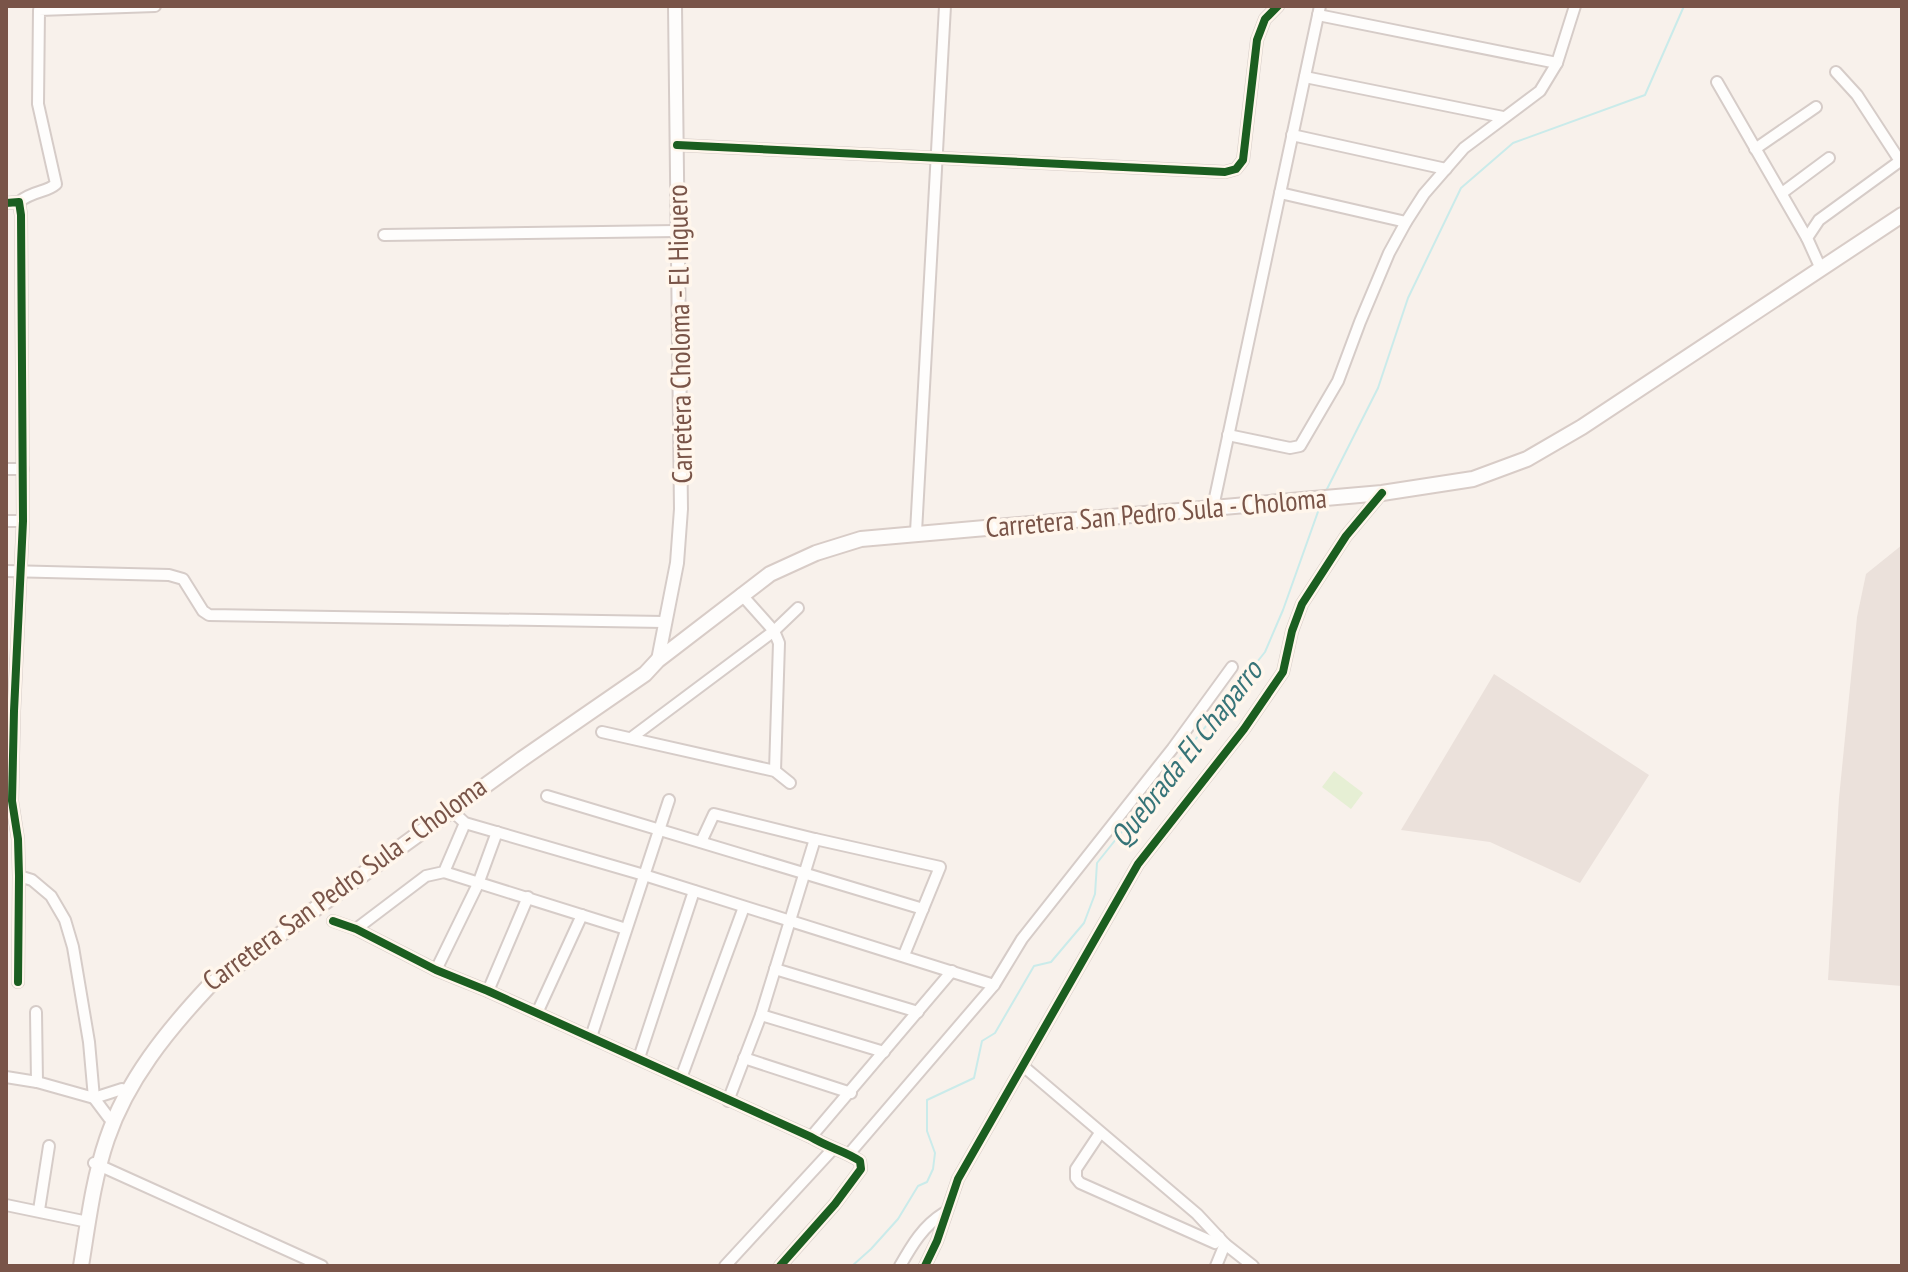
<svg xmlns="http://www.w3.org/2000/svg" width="1908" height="1272" font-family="'PT Sans Narrow',sans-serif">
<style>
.industrial{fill:#ebe1db}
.green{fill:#e6efd4}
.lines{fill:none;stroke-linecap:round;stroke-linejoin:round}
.stream{stroke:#caebea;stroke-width:2}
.minor-casing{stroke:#d6ccc8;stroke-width:14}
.tertiary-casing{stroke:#d6ccc8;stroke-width:16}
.secondary-casing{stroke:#d8ccc7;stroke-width:18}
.minor{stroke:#fefdfc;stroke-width:10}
.tertiary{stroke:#fefdfc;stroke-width:12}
.secondary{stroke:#fefdfc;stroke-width:14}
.cycleway-casing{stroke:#fff6ec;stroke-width:13}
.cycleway{stroke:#1b5e20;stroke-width:8}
.labels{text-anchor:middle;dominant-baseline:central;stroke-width:7;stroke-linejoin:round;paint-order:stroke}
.street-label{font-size:28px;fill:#795448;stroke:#fff6ec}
.water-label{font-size:30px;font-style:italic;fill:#377478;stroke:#fff6ec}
</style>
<rect width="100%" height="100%" fill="#f8f1eb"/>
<g class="industrial">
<path d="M1902 545V986L1828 980 1839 798 1857 617 1866 574Z"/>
<path d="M1494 674 1649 775 1580 883 1490 842 1401 830Z"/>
</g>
<path class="green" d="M1334 771 1363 793 1351 809 1322 787Z"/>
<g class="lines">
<g class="stream">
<path d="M1325 493 1378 388 1408 298 1461 188 1513 143 1645 95 1684 6"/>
<path d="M852 1266 871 1249 898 1219 918 1186 927 1182 933 1169 935 1153 927 1131V1100L974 1078 982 1041 995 1033 1034 966 1051 962 1084 923 1095 894 1097 863 1265 652 1283 610 1320 506"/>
</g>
<g class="minor-casing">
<g id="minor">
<path d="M1318 15 1557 63"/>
<path d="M1305 77 1503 117"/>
<path d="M1717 82 1807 238"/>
<path d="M1292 135 1446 169"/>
<path d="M677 145 1225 172 1236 169 1243 160 1257 40 1265 19 1278 6"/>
<path d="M1755 149 1816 107"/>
<path d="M1280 193 1406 222"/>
<path d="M1782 193 1829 158"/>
<path d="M19 202C34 190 46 193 56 184L38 104 39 10 155 6"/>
<path d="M6 203 19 202 21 215 23 521 14 711 12 801 18 839 19 876 18 982"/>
<path d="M384 235 677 231"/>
<path d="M1821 269 1807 238 1819 220 1900 161 1857 95 1836 72"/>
<path d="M1228 435 1290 448 1300 446 1338 381 1360 322 1389 253 1406 222 1424 194 1464 148 1540 91 1557 63 1575 6"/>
<path d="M6 469H23"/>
<path d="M1213 507 1320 6"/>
<path d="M6 521H23"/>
<path d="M916 532 945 6"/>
<path d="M6 571 169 575 183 579 203 611 209 615 664 622"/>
<path d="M741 594 774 631 779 643 775 771"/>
<path d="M602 732 775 771 790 783"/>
<path d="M631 738 774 631 798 608"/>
<path d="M547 796 923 909"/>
<path d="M449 808 465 823 644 875 994 985"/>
<path d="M815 839 940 867 904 955"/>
<path d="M701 842 714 814 815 839 761 1015 728 1101"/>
<path d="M444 872 626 929"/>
<path d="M19 876 32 880 51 896 65 920 73 947 89 1042 94 1098 109 1118"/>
<path d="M333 921 356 929 436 970 488 991 811 1137C827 1147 845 1151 860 1161L861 1169 835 1204 780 1266"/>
<path d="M356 929 426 876 444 872 465 823"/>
<path d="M775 969 918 1012"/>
<path d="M436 970 478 884 497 832"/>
<path d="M488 991 528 897"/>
<path d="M36 1012 37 1082"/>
<path d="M537 1013 582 915"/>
<path d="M761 1015 884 1052"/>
<path d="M591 1037 669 800"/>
<path d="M639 1058 694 891"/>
<path d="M744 1058 851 1093"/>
<path d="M1023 1066 1197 1214 1225 1244"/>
<path d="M6 1077 37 1082 94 1098 122 1089"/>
<path d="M681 1078 744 907"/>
<path d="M1100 1133 1076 1169V1178L1080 1183 1215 1243 1219 1237"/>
<path d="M811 1137 952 971"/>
<path d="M849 1154 994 985 1022 939 1173 748 1232 667"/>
<path d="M94 1163 322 1266"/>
<path d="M6 1205 88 1222"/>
<path d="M39 1210 49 1146"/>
<path d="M725 1266 832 1150"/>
<path d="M900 1266C912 1245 923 1226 944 1213"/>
<path d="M925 1266 937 1241 958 1179 1138 864 1244 729 1283 672 1292 631 1302 604 1346 536 1382 493"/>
<path d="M1216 1266 1225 1244 1253 1266"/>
</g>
</g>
<g class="tertiary-casing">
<path id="tertiary" d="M658 660 677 563 681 509 675 6"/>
</g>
<g class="secondary-casing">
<path id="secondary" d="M81 1266C88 1223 93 1180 107 1139 127 1080 167 1031 209 986L522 759 645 674 658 660 770 574 816 553 861 539 1382 493 1473 479 1527 459 1582 427 1902 215"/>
</g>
<use href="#minor" class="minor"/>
<use href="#tertiary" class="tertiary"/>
<use href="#secondary" class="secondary"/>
<g class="cycleway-casing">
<g id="cycleway">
<path d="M677 145 1225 172 1236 169 1243 160 1257 40 1265 19 1278 6"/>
<path d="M6 203 19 202 21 215 23 521 14 711 12 801 18 839 19 876 18 982"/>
<path d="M333 921 356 929 436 970 488 991 811 1137C827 1147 845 1151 860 1161L861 1169 835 1204 780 1266"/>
<path d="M925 1266 937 1241 958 1179 1138 864 1244 729 1283 672 1292 631 1302 604 1346 536 1382 493"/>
</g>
</g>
<use href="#cycleway" class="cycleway"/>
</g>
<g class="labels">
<g class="street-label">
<text transform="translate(679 334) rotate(-91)">Carretera Choloma - El Higuero</text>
<text transform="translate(1156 512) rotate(-5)">Carretera San Pedro Sula - Choloma</text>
<text transform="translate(344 883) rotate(-36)">Carretera San Pedro Sula - Choloma</text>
</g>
<g class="water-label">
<text transform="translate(1185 753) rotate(-52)">Quebrada El Chaparro</text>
</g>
</g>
<rect width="1908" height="1272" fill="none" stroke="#795448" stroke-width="16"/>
</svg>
